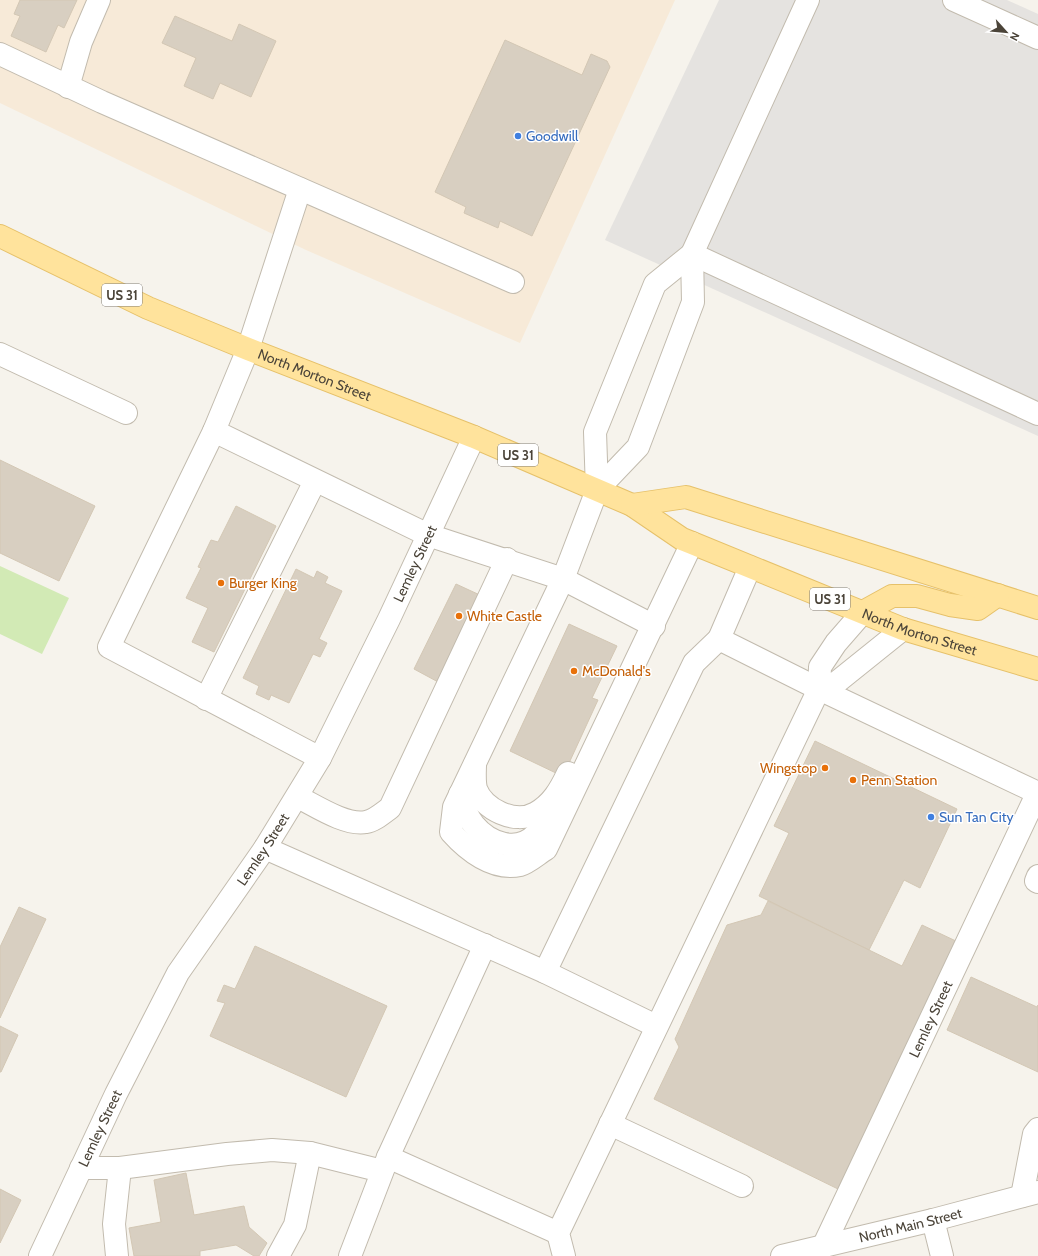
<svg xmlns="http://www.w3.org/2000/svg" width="1038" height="1256" font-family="Cabin,sans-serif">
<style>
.commercial{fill:#f7ead8}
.green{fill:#d2eab5}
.parking{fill:#e5e3e0}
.building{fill:#d8cfc1;stroke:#d3c7b4}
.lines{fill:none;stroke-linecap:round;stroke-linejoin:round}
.minor-casing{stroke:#c2bbae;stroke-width:24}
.major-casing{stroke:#e6c16a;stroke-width:24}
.minor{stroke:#fff;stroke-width:22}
.major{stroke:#ffe39c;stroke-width:22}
.shop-dot{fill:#3f7fe0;stroke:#fff;stroke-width:1.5}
.food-dot{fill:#e8710a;stroke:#fff;stroke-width:1.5}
.labels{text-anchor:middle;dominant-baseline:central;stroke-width:3;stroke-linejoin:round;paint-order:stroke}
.shield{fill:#fff;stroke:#817c74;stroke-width:1}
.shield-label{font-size:13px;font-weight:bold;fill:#4b4439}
.shop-label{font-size:14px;fill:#366cbe;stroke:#fff;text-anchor:start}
.street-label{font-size:14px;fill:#4b4439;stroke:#fff}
.food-label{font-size:14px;fill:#c56008;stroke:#fff;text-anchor:start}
</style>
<rect width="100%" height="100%" fill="#f6f3ec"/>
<path class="commercial" d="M0 0H675L520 343 306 250 0 103Z"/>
<path class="green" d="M0 566 69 598 42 654 0 634Z"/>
<path class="parking" d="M719 0H1007L1038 14V436L605 240Z"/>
<g class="building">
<path d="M20 0H77L64 28 58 25 46 52 11 36 20 16 14 14Z"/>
<path d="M175 16 232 41 239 24 276 41 251 97 220 83 213 99 184 86 196 58 162 43Z"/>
<path d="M505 40 582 75 591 54 607 61 610 67 532 236 500 221 498 228 464 213 466 207 435 192Z"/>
<path d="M0 460 95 506 59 581 0 553Z"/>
<path d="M236 506 276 526 214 652 192 642 208 608 186 598 201 568 198 567 211 540 218 542Z"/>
<path d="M296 569 314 578 317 571 328 577 325 583 342 591 319 639 327 643 320 657 313 654 289 703 271 695 269 700 256 694 259 686 243 678Z"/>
<path d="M456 584 482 596 440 683 414 669Z"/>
<path d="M569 624 617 646 592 698 598 700 564 774H558L510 751Z"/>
<path d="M815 741 957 809 920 888 904 880 869 950 759 896 789 833 774 826Z"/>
<path d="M768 901 902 966 922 925 958 942 838 1189 654 1099 679 1047 675 1039 727 925 761 915Z"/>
<path d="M19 907 46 919 0 1018V947Z"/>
<path d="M255 946 387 1006 346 1097 210 1036 225 1003 217 1001 224 985 235 989Z"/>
<path d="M971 977 1037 1007 1038 1005V1072L947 1030Z"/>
<path d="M0 1026 18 1035 1 1072H0Z"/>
<path d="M186 1173 194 1215 244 1206 249 1227 267 1243 259 1256H254L236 1245 200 1251V1256H134L129 1228 161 1222 154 1180Z"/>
<path d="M0 1189 21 1200 0 1243Z"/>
</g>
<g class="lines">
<g class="minor-casing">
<g id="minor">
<path d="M954 0 1038 38"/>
<path d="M0 54 102 102 513 282"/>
<path d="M68 87 81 42 99 0"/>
<path d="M300 189 248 349 214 431 109 647 320 758"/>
<path d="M692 254 655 284 595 432 597 490 563 579 454 807 451 832C467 850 493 871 520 865 528 863 539 853 546 849L692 543"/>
<path d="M692 254 1038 414"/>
<path d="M0 354 126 413"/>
<path d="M214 431 428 535 563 579 654 626"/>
<path d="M597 490 638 447 693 302 692 254 808 0"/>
<path d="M750 567 719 639 819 689 1038 793"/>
<path d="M819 689 837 682 903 629"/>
<path d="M206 699 315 481"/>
<path d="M475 764C475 771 474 781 476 789 483 809 515 825 536 813 552 804 560 790 568 773"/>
<path d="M460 794C463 805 467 817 474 825 489 843 517 854 536 834 543 826 548 817 552 807"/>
<path d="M298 797C316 806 346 826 366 822 374 821 383 813 390 808L507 559"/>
<path d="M265 848 545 972 694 663 719 639"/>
<path d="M1038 876 1036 881 1038 882"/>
<path d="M545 972 656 1026"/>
<path d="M610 1124 742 1186"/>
<path d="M388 1157 558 1233"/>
<path d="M81 1168H120L227 1154 272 1150 310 1153 382 1171"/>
<path d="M1022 1196 1034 1134 1038 1129"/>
<path d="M933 1220 942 1256"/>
<path id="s1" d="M823 1247 1038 792"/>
<path id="s2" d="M40 1256 116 1094 178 973 265 848 320 758 389 619 474 437"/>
<path d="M117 1256 114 1224 120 1168"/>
<path d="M278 1256 295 1225 310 1153"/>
<path d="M350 1256 388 1157 485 945"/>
<path d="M564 1256 558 1233 819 689 820 667 836 643 863 612"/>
<path id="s3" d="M782 1256 933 1220 1038 1192"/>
</g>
</g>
<g class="major-casing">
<g id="major">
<path id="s4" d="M0 236 148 308 248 349 474 437 632 505 682 539 692 543 903 629 1038 669"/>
<path d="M632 505 686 497 1038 608"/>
<path d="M863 612 892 596H917L950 605 978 609 998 595"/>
</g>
</g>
<use href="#minor" class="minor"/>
<use href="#major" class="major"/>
</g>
<g class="shop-dot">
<circle cx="518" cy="136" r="4"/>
<circle cx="931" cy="817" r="4"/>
</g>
<g class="food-dot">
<circle cx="221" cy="583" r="4"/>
<circle cx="459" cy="616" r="4"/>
<circle cx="574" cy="671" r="4"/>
<circle cx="825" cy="768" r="4"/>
<circle cx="853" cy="780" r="4"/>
</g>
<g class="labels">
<g class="shield">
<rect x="102" y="284" width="40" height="22" rx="3"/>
<rect x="498" y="444" width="40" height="22" rx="3"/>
<rect x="810" y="588" width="40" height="22" rx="3"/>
</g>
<g class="shield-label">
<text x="122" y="295">US 31</text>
<text x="518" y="455">US 31</text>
<text x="830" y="599">US 31</text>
</g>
<g class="shop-label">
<text x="526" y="136">Goodwill</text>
<text x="939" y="817">Sun Tan City</text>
</g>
<g class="street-label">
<text stroke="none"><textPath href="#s4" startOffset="344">North Morton Street</textPath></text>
<text stroke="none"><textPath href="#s2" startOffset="789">Lemley Street</textPath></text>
<text stroke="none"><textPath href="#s4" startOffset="1003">North Morton Street</textPath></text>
<text stroke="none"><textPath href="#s2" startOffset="465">Lemley Street</textPath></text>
<text stroke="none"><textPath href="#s1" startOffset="252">Lemley Street</textPath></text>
<text stroke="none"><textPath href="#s2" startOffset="141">Lemley Street</textPath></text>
<text stroke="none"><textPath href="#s3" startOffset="132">North Main Street</textPath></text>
</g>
<g class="food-label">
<text x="229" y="583">Burger King</text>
<text x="467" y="616">White Castle</text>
<text x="582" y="671">McDonald's</text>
<text x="817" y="768" text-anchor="end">Wingstop</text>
<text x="861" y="780">Penn Station</text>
</g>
</g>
<g transform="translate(1006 32) rotate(117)" stroke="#ffffff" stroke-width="3" paint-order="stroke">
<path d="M0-3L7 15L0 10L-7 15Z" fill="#4b4439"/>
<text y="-6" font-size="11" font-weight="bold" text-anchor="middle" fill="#4b4439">N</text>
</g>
</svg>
